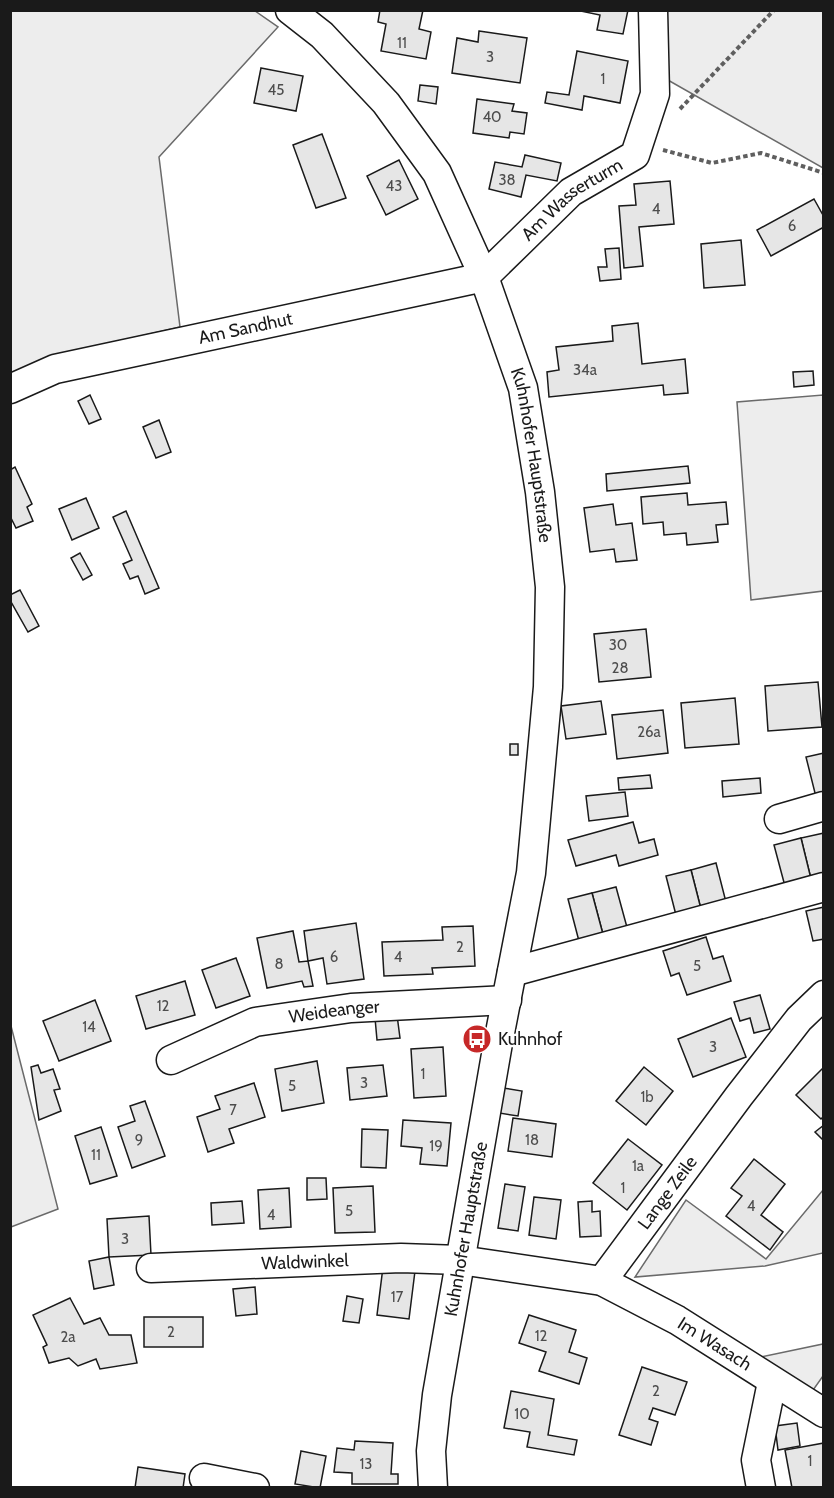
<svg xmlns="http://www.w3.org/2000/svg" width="834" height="1498" font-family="Cabin,sans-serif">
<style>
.built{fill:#ededed;stroke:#6a6a6a;stroke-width:1.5}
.building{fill:#e6e6e6;stroke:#1a1a1a;stroke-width:1.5}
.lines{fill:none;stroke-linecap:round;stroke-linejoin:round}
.minor-casing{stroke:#1a1a1a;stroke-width:31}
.path{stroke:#5f5f5f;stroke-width:4;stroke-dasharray:4.5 3;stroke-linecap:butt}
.minor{stroke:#fff;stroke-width:28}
.labels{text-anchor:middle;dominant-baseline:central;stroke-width:4.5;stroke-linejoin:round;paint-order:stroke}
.number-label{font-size:15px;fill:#4d4d4d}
.street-label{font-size:18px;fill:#1a1a1a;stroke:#fff}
.poi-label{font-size:18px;fill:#1a1a1a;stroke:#fff;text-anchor:start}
</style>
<rect width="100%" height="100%" fill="#fff"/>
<g class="built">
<path d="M10 11H255L278 27 159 157 180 327 46 358 10 374Z"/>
<path d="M659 11H823V168L659 75Z"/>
<path d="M823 395V591L751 600 737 402Z"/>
<path d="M11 1026 58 1209 11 1227H10Z"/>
<path d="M823 1190V1253L765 1266 635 1277 686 1200 766 1259Z"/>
<path d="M823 1344V1376L811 1393 756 1358Z"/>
</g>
<g class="building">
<path d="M380 10H423L419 29 431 32 426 59 381 51 386 24 378 22Z"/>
<path d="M576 10H628L623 34 597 30 600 15Z"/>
<path d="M479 31 527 38 520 83 452 73 457 38 478 42Z"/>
<path d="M577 51 628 61 620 103 584 96 582 110 545 103 547 92 569 95Z"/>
<path d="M261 68 303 76 296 111 254 103Z"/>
<path d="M420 85 438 87 436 104 418 101Z"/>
<path d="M477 99 514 104 512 111 527 113 524 134 510 132 509 138 473 133Z"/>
<path d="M322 134 346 198 316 208 293 145Z"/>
<path d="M525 155 561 163 557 181 526 175 521 197 489 189 495 162 522 167Z"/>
<path d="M399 160 418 199 386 215 367 176Z"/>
<path d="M670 181 674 224 639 227 643 266 624 268 619 206 636 205 634 184Z"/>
<path d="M814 199 824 217V227L771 256 757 230Z"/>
<path d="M741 240 745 285 704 288 701 244Z"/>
<path d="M619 248 621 279 600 281 598 267H607L605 249Z"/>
<path d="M638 323 642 364 685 359 688 393 664 395 663 385 549 397 547 372 559 370 556 347 613 341 612 326Z"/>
<path d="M813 371 814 385 794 387 793 372Z"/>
<path d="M90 395 101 419 89 424 78 401Z"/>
<path d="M159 420 171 452 156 458 143 427Z"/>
<path d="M688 466 690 483 607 491 606 474Z"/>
<path d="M15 467 32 504 27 507 33 521 16 528 10 516V470Z"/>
<path d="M687 493 688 505 726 502 728 524 716 525 718 542 687 545 686 533 664 535 663 522 643 524 641 497Z"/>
<path d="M86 498 99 528 72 540 59 509Z"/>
<path d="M613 504 616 525 632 523 637 560 616 562 614 549 590 552 584 508Z"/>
<path d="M126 511 159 588 145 594 138 576 130 579 123 564 132 560 113 517Z"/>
<path d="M80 553 92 575 83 580 71 558Z"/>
<path d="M20 590 39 626 28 632 10 600V595Z"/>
<path d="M646 629 651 677 599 682 594 634Z"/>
<path d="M818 682 822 727 768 731 765 686Z"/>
<path d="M735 698 739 744 685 748 681 703Z"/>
<path d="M601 701 606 734 566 739 561 706Z"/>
<path d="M663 710 668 753 617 759 612 715Z"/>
<rect x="510" y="744" width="8" height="11"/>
<path d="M824 753V800L817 801 806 757Z"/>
<path d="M650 775 652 788 619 790 618 778Z"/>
<path d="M760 778 761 793 723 797 722 781Z"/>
<path d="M625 792 628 816 589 821 586 796Z"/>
<path d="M633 822 639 843 654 839 658 855 619 866 616 855 576 866 568 840Z"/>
<path d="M824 833V880L812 883 801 838Z"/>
<path d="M801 838 812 883 786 890 774 845Z"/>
<path d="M716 863 727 906 702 913 691 870Z"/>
<path d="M691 870 702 913 677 919 666 876Z"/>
<path d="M616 887 628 931 604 938 592 893Z"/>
<path d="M592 893 604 938 580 945 568 899Z"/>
<path d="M824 907V939L813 941 806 911Z"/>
<path d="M356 923 364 979 327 984 323 958 308 961 304 931Z"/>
<path d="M473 926 475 966 432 968 433 974 384 976 382 942 443 940 442 927Z"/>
<path d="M293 931 299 962 308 961 313 986 304 987 302 981 267 988 257 938Z"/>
<path d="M706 937 713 959 723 956 731 981 687 995 679 973 671 976 663 951Z"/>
<path d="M236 958 250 996 216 1008 202 970Z"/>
<path d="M185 981 195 1015 146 1029 136 996Z"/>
<path d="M760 995 770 1029 754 1033 750 1018 740 1021 734 1002Z"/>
<path d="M95 1000 111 1041 59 1061 43 1021Z"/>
<path d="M397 1015 400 1038 377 1040 375 1018Z"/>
<path d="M731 1018 746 1057 693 1077 678 1039Z"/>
<path d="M443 1047 446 1096 414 1098 411 1049Z"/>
<path d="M317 1061 324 1103 282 1111 275 1069Z"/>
<path d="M38 1065 41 1073 53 1069 60 1089 54 1090 61 1111 39 1120 31 1067Z"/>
<path d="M383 1065 387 1096 350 1100 347 1068Z"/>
<path d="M644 1067 673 1091 646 1125 616 1101Z"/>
<path d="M824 1067V1116L821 1119 796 1095Z"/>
<path d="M254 1083 265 1117 229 1129 234 1143 208 1152 197 1117 220 1109 215 1096Z"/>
<path d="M503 1088 522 1091 518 1116 499 1113Z"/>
<path d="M145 1101 165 1156 132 1168 118 1127 135 1121 130 1106Z"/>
<path d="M513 1118 556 1124 552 1157 508 1151Z"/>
<path d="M403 1120 451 1123 447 1166 420 1164 422 1148 401 1146Z"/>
<path d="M824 1125V1141L815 1132Z"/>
<path d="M101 1127 117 1176 90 1184 75 1136Z"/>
<path d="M362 1129 388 1130 386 1168 361 1167Z"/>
<path d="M628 1139 662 1165 627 1210 593 1183Z"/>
<path d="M754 1159 785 1184 761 1215 783 1232 770 1250 726 1216 742 1196 731 1188Z"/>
<path d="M307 1178H326L327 1199 307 1200Z"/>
<path d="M505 1184 525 1187 518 1231 498 1228Z"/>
<path d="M373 1186 375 1232 335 1233 333 1188Z"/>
<path d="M289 1188 291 1227 260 1229 258 1190Z"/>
<path d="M534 1197 561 1200 556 1239 529 1235Z"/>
<path d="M242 1201 244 1223 212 1225 211 1203Z"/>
<path d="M592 1201V1212L600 1211 601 1236 580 1237 578 1202Z"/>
<path d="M149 1216 151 1255 109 1257 107 1219Z"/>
<path d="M109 1257 114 1285 94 1289 89 1261Z"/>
<path d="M383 1267 415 1271 409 1319 377 1315Z"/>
<path d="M255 1287 257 1314 236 1316 233 1289Z"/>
<path d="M347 1296 363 1299 359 1323 343 1321Z"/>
<path d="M70 1298 84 1324 100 1318 109 1335H131L137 1363 100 1369 96 1359 78 1366 69 1358 49 1363 43 1347 47 1345 33 1315Z"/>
<path d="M529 1315 576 1330 569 1352 587 1358 579 1384 539 1371 546 1352 519 1343Z"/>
<rect x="144" y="1317" width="59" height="30"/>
<path d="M642 1367 687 1382 675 1415 653 1408 649 1419 658 1422 651 1445 619 1435Z"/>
<path d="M511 1391 554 1399 548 1435 577 1440 574 1455 527 1447 530 1432 504 1428Z"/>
<path d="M797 1423 800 1446 778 1450 775 1426Z"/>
<path d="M355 1441 393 1443 391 1474H398V1484H352V1473L334 1472 337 1448 354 1450Z"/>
<path d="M824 1443V1488H792L785 1450Z"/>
<path d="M301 1451 326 1456 320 1488 295 1484Z"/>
<path d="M138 1467 185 1474 183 1488H135Z"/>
</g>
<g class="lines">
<g class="minor-casing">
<g id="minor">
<path id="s1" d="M290 10 322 35 386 103 437 173 484 277 523 388 540 492 550 587 548 687 531 873 498 1043 437 1395 431 1451 433 1488"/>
<path id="s2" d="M10 389 55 369 484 277 571 192 635 155 655 94 653 10"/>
<path d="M779 819 824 806"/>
<path d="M512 972 824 887"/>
<path id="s3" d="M171 1060 255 1022 351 1008 507 1000"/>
<path id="s4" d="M151 1268 401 1258 460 1260 602 1281 677 1320 824 1413"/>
<path id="s5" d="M602 1281 739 1096 799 1019 824 995"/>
<path d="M204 1478 255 1488"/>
<path d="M761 1488 756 1460 772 1382"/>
</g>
</g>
<g class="path">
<path d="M680 109 774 10"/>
<path d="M663 150 712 163 761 153 824 173"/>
</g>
<use href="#minor" class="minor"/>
</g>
<defs>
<g id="bus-disc" transform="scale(1.5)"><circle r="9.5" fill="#c62828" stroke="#fff"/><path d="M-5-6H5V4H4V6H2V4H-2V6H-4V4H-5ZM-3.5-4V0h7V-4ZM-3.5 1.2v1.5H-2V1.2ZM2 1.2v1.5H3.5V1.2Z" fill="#fff"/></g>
</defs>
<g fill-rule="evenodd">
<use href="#bus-disc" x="477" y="1039"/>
</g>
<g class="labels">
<g class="number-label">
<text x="402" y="43">11</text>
<text x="490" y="57">3</text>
<text x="603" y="79">1</text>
<text x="276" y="90">45</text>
<text x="492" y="117">40</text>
<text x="507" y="180">38</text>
<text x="394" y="186">43</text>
<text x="656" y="209">4</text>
<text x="792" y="226">6</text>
<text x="585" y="370">34a</text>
<text x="618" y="645">30</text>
<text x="620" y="668">28</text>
<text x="649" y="732">26a</text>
<text x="460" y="947">2</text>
<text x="334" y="957">6</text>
<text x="398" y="957">4</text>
<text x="279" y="964">8</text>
<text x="697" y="966">5</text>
<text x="163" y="1006">12</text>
<text x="89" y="1027">14</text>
<text x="713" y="1047">3</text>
<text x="423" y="1074">1</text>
<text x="364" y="1083">3</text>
<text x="292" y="1086">5</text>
<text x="647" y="1097">1b</text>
<text x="233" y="1110">7</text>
<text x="139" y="1140">9</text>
<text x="532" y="1140">18</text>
<text x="436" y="1146">19</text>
<text x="96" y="1155">11</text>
<text x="638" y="1166">1a</text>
<text x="623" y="1188">1</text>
<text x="751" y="1206">4</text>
<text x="349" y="1211">5</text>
<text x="271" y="1215">4</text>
<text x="125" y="1239">3</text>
<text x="397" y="1297">17</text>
<text x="171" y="1332">2</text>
<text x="541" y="1336">12</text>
<text x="68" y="1337">2a</text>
<text x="656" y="1391">2</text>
<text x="522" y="1414">10</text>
<text x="810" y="1461">1</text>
<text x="366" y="1464">13</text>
</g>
<g class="street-label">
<text stroke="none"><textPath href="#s2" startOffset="606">Am Wasserturm</textPath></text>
<text stroke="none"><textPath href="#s2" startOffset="244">Am Sandhut</textPath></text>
<text stroke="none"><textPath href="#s1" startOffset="520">Kuhnhofer Hauptstraße</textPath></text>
<text stroke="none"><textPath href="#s3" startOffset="172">Weideanger</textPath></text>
<text stroke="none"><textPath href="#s5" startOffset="110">Lange Zeile</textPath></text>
<text transform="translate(466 1229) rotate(-80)">Kuhnhofer Hauptstraße</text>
<text stroke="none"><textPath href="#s4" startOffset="154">Waldwinkel</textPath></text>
<text stroke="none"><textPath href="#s4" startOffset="582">Im Wasach</textPath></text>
</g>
<g class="poi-label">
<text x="498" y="1039">Kuhnhof</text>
</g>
</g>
<rect width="834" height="1498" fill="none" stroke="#1a1a1a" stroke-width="24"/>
</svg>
